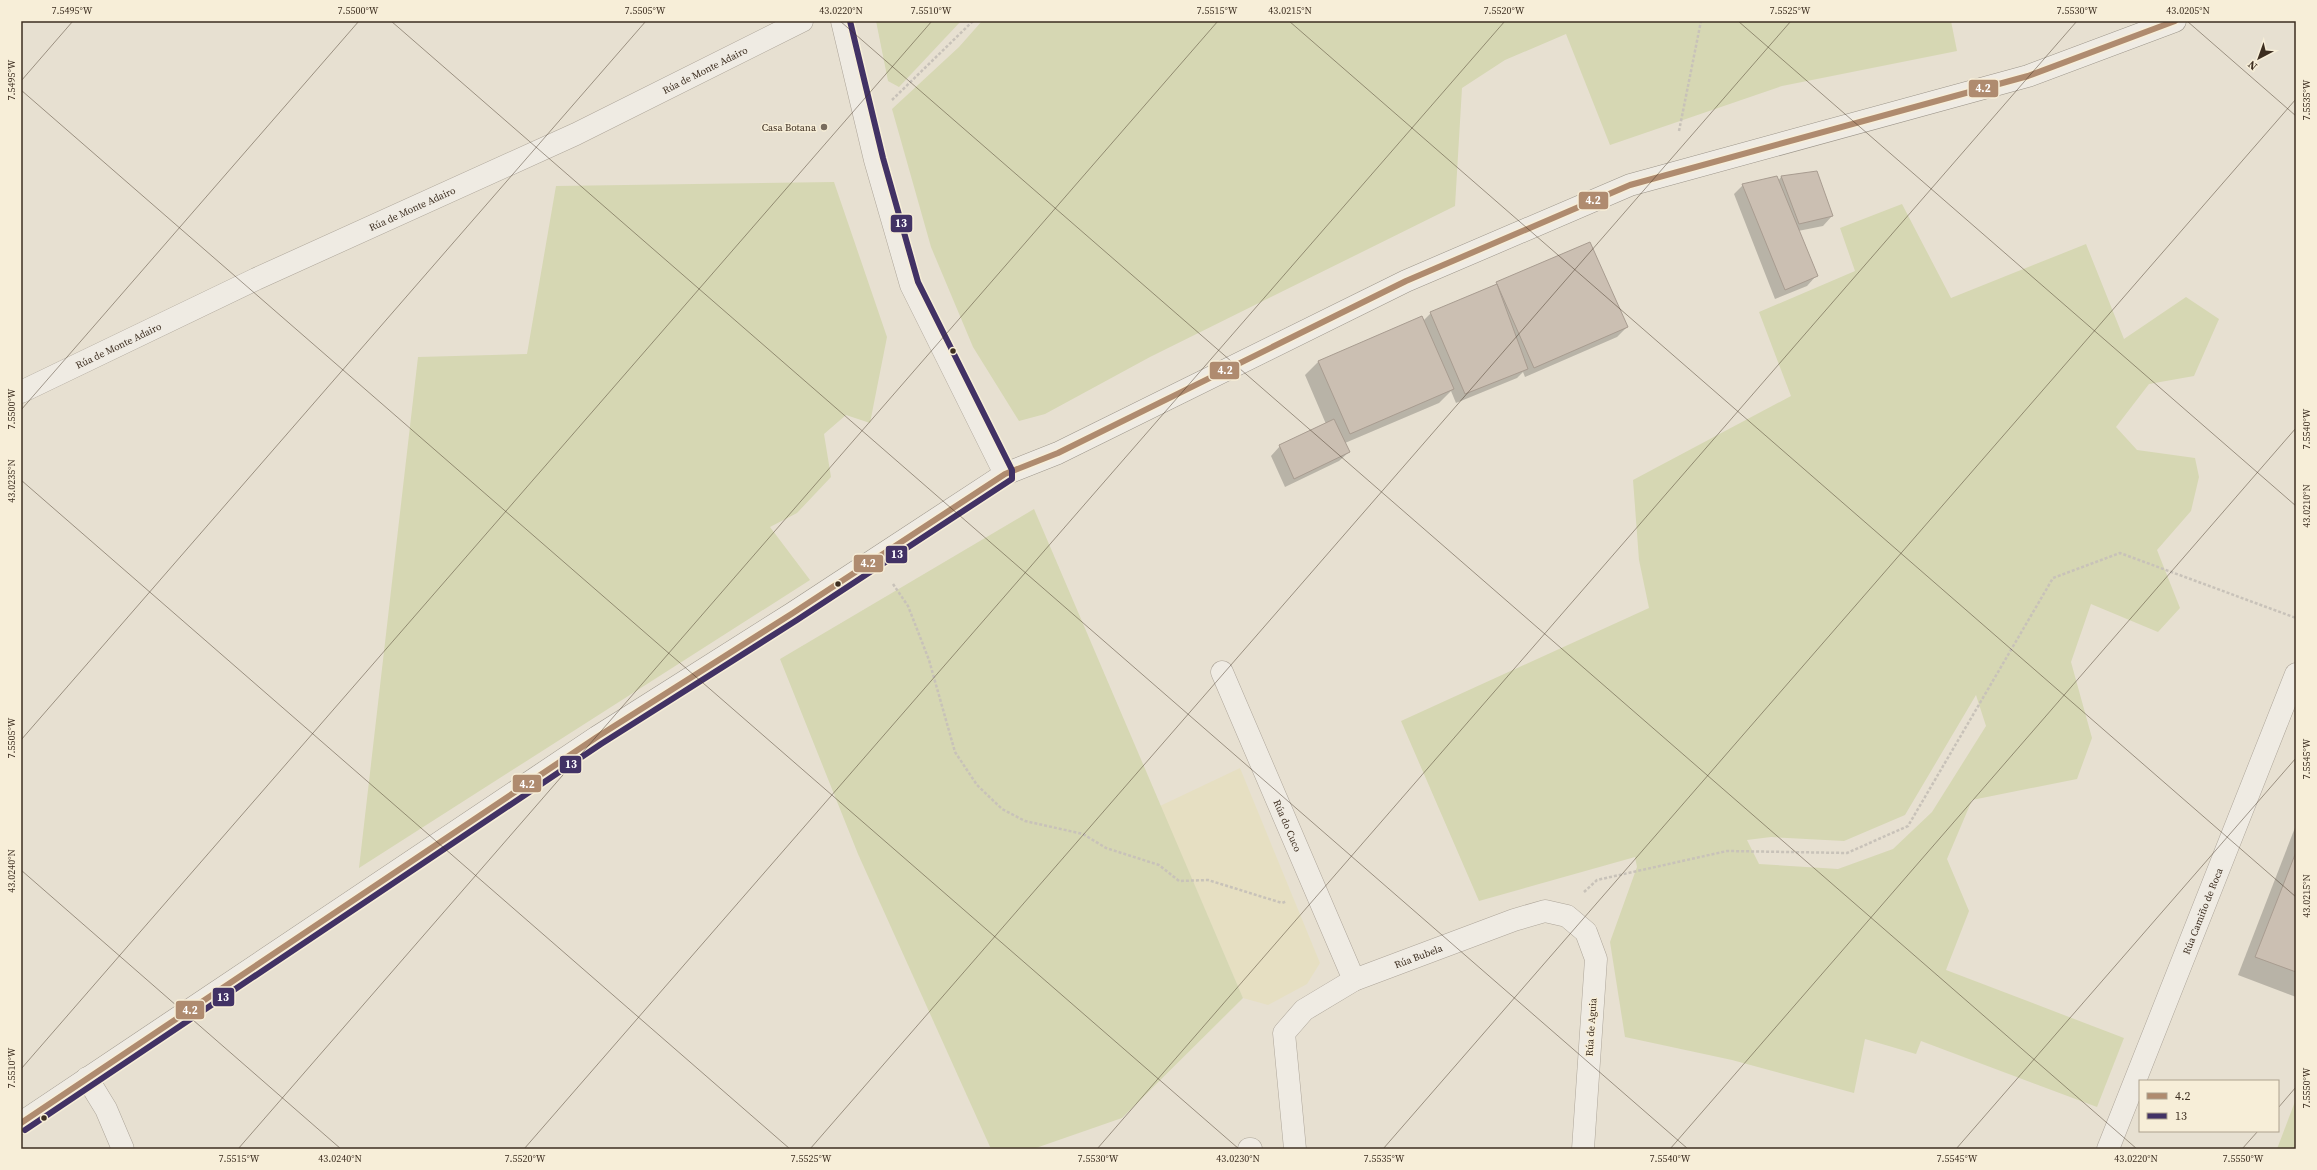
<svg xmlns="http://www.w3.org/2000/svg" width="2317" height="1170" font-family="'Source Serif 4',serif">
<style>
.farmland{fill:#e6dfc2}
.green{fill:#d6d7b3;fill-rule:evenodd}
.shadow{fill:#0003}
.building{fill:#cbbfb2;stroke:#a89c90}
.lines{fill:none;stroke-linecap:round;stroke-linejoin:round}
.street-casing{stroke:#ada599;stroke-width:23}
.secondary-casing{stroke:#9c958a;stroke-width:23}
.path{stroke:#c8c2b9;stroke-width:2.5;stroke-dasharray:3 2;stroke-linecap:butt}
.street{stroke:#efebe3;stroke-width:22}
.secondary{stroke:#efebe3;stroke-width:22}
.bus-1-casing{stroke:#f7eed8;stroke-width:9}
.bus-2-casing{stroke:#f7eed8;stroke-width:9}
.bus-1{stroke:#af8b6f;stroke-width:6}
.bus-2{stroke:#423265;stroke-width:6}
.ticks{fill:none;stroke:#3d2e20;stroke-width:1;stroke-opacity:0.45}
.poi-dot{fill:#786c5e;stroke:#f7eed8;stroke-width:1.5}
.bus-dot{fill:#3d2e20;stroke:#f7eed8;stroke-width:1.5}
.labels{text-anchor:middle;dominant-baseline:central;stroke-width:3;stroke-linejoin:round;paint-order:stroke}
.street-label{font-size:10px;fill:#3d2e20;stroke:#f7eed8}
.poi-label{font-size:10px;fill:#3d2e20;stroke:#f7eed8;text-anchor:end}
.line-badge{stroke:#f7eed8;stroke-width:1.5}
.badge-label{font-size:11px;text-anchor:middle;font-weight:bold;fill:#fff}
.neatline{fill:none;stroke:#3d2e20;stroke-width:1.5}
.ticks-label{font-size:10px;text-anchor:middle;fill:#3d2e20}
</style>
<rect width="100%" height="100%" fill="#e7e0d1"/>
<path class="farmland" d="M1240 768 1320 963 1307 984 1268 1005 1243 998 1160 806Z"/>
<g class="green">
<path d="M876 21H961L899 87 888 81Z"/>
<path d="M982 21H1951L1957 51 1782 86 1610 145 1566 34 1505 60 1462 88 1455 206 1150 357 1045 414 1019 421 973 347 931 247 892 109 959 47Z"/>
<path d="M834 182 887 337 870 423 846 415 824 434 831 477 797 513 770 527 810 580 359 868 418 357 527 354 556 186Z"/>
<path d="M1902 204 1951 298 2086 244 2124 339 2186 297 2219 319 2194 376 2149 384 2116 427 2137 450 2195 458 2199 477 2191 511 2157 550 2180 608 2158 632 2091 604 2071 662 2092 738 2077 779 1972 800 1947 859 1969 911 1946 970 2124 1038 2097 1107 1921 1041 1916 1054 1865 1039 1854 1093 1732 1060 1625 1037 1610 942 1637 867 1635 857 1479 901 1401 721 1649 608 1639 560 1633 480 1791 396 1759 312 1855 271 1840 228ZM1976 695 1986 726 1932 812 1893 849 1838 869 1759 864 1747 840 1771 837 1844 841 1905 815Z"/>
<path d="M1034 509 1243 998 1122 1118 1033 1149H991L858 854 780 659Z"/>
<path d="M2296 1099V1149H2277Z"/>
</g>
<g class="shadow">
<path d="M1816 172 1832 216 1823 226 1798 231 1816 276 1807 286 1775 299 1734 194 1743 185 1778 181 1781 177Z"/>
<path d="M1590 243 1627 327 1617 337 1525 377 1523 372 1517 378 1456 403 1451 391 1439 403 1345 443 1349 452 1339 461 1285 487 1271 456 1280 446 1326 424 1305 375 1319 361 1423 321 1431 313Z"/>
<path d="M2296 825V997L2238 975Z"/>
</g>
<g class="building">
<path d="M1817 171 1833 216 1799 224 1781 176Z"/>
<path d="M1777 176 1818 276 1785 290 1742 184Z"/>
<path d="M1590 242 1628 327 1534 368 1496 282Z"/>
<path d="M1497 284 1528 369 1465 394 1430 312Z"/>
<path d="M1422 316 1454 389 1350 434 1318 361Z"/>
<path d="M1334 419 1350 452 1294 479 1279 445Z"/>
<path d="M2296 852V972L2255 957Z"/>
</g>
<g class="lines">
<g class="street-casing">
<g id="street">
<path d="M842 21 875 160 911 285 1005 474"/>
<path id="s1" d="M21 392 256 279 576 134 802 21"/>
<path id="s2" d="M1222 672 1354 980"/>
<path d="M87 1078 106 1109 123 1149"/>
<path d="M1249 1149H1251"/>
<path id="s3" d="M1295 1149 1284 1033 1304 1010 1354 980 1514 920 1545 911 1567 916 1586 932 1596 959 1583 1149"/>
<path id="s4" d="M2108 1149 2296 674"/>
</g>
</g>
<g class="secondary-casing">
<path id="secondary" d="M21 1123 597 737 793 613 1005 474 1058 453 1406 281 1630 185 2028 76 2175 21"/>
</g>
<g class="path">
<path d="M892 100 973 21"/>
<path d="M1679 131 1701 21"/>
<path d="M893 584 908 606 929 660 955 752 977 785 1002 809 1025 821 1083 834 1106 848 1159 865 1179 881 1208 880 1282 903 1287 901"/>
<path d="M1584 892 1597 880 1727 851 1847 853 1908 826 2053 578 2120 553 2296 618"/>
</g>
<use href="#street" class="street"/>
<use href="#secondary" class="secondary"/>
<g class="bus-1-casing">
<path id="bus-1" d="M21 1123 597 737 793 613 1005 474 1058 453 1406 281 1630 185 2028 76 2175 21"/>
</g>
<g class="bus-2-casing">
<path id="bus-2" d="M25 1130 601 744 797 620 1012 479V470L918 282 883 158 850 21"/>
</g>
<use href="#bus-1" class="bus-1"/>
<use href="#bus-2" class="bus-2"/>
</g>
<path class="ticks" d="M391 21 1688 1149M840 21 2137 1149M1289 21 2296 897M1738 21 2296 506M2187 21 2296 116M21 81 73 21M21 90 1239 1149M21 410 359 21M21 480 790 1149M21 740 646 21M21 870 341 1149M21 1069 932 21M2278 1108 2296 1087M238 1149 1218 21M524 1149 1505 21M810 1149 1791 21M1097 1149 2077 21M1383 1149 2296 99M1670 1149 2296 428M1956 1149 2296 758M2242 1149 2258 1131"/>
<circle class="poi-dot" cx="824" cy="127" r="4"/>
<g class="bus-dot">
<circle cx="953" cy="351" r="3.5"/>
<circle cx="838" cy="584" r="3.5"/>
<circle cx="44" cy="1118" r="3.5"/>
</g>
<g class="labels">
<g class="street-label">
<text stroke="none"><textPath href="#s1" startOffset="756">Rúa de Monte Adairo</textPath></text>
<text stroke="none"><textPath href="#s1" startOffset="432">Rúa de Monte Adairo</textPath></text>
<text stroke="none"><textPath href="#s1" startOffset="108">Rúa de Monte Adairo</textPath></text>
<text stroke="none"><textPath href="#s2" startOffset="167">Rúa do Cuco</textPath></text>
<text stroke="none"><textPath href="#s4" startOffset="256">Rúa Camiño de Roca</textPath></text>
<text stroke="none"><textPath href="#s3" startOffset="274">Rúa Bubela</textPath></text>
<text transform="translate(1591 1027) rotate(-86)">Rúa de Aguia</text>
</g>
<g class="poi-label">
<text x="816" y="127">Casa Botana</text>
</g>
</g>
<g class="line-badge">
<rect x="1968" y="79" width="31" height="19" rx="4" fill="#af8b6f"/>
<rect x="1578" y="191" width="31" height="19" rx="4" fill="#af8b6f"/>
<rect x="890" y="214" width="23" height="19" rx="4" fill="#423265"/>
<rect x="1209" y="361" width="31" height="19" rx="4" fill="#af8b6f"/>
<rect x="885" y="545" width="23" height="19" rx="4" fill="#423265"/>
<rect x="853" y="554" width="31" height="19" rx="4" fill="#af8b6f"/>
<rect x="559" y="755" width="23" height="19" rx="4" fill="#423265"/>
<rect x="512" y="774" width="30" height="19" rx="4" fill="#af8b6f"/>
<rect x="212" y="987" width="23" height="20" rx="4" fill="#423265"/>
<rect x="175" y="1000" width="30" height="20" rx="4" fill="#af8b6f"/>
</g>
<g class="badge-label">
<text x="1983" y="92">4.2</text>
<text x="1593" y="204">4.2</text>
<text x="901" y="227">13</text>
<text x="1225" y="374">4.2</text>
<text x="897" y="558">13</text>
<text x="868" y="567">4.2</text>
<text x="571" y="768">13</text>
<text x="527" y="788">4.2</text>
<text x="223" y="1001">13</text>
<text x="190" y="1014">4.2</text>
</g>
<rect width="2317" height="1170" fill="none" stroke="#f7eed8" stroke-width="44"/>
<rect x="2139" y="1080" width="140" height="52" fill="#f7eed8" stroke="#ada18e"/>
<rect x="2147" y="1093" width="20" height="6" fill="#af8b6f" stroke="#ada18e"/>
<text x="2175" y="1100" font-size="12" fill="#3d2e20">4.2</text>
<rect x="2147" y="1113" width="20" height="6" fill="#423265" stroke="#ada18e"/>
<text x="2175" y="1120" font-size="12" fill="#3d2e20">13</text>
<g transform="translate(2259 58) rotate(221)" stroke="#f7eed8" stroke-width="3" paint-order="stroke">
<path d="M0-3L7 15L0 10L-7 15Z" fill="#3d2e20"/>
<text y="-6" font-size="11" font-weight="bold" text-anchor="middle" fill="#3d2e20">N</text>
</g>
<rect x="22" y="22" width="2273" height="1126" class="neatline"/>
<g class="ticks-label">
<text x="72" y="14">7.5495°W</text>
<text x="358" y="14">7.5500°W</text>
<text x="645" y="14">7.5505°W</text>
<text x="841" y="14">43.0220°N</text>
<text x="931" y="14">7.5510°W</text>
<text x="1217" y="14">7.5515°W</text>
<text x="1290" y="14">43.0215°N</text>
<text x="1504" y="14">7.5520°W</text>
<text x="1790" y="14">7.5525°W</text>
<text x="2077" y="14">7.5530°W</text>
<text x="2188" y="14">43.0205°N</text>
<text transform="translate(11 80) rotate(-90)" y="4">7.5495°W</text>
<text transform="translate(2306 100) rotate(-90)" y="4">7.5535°W</text>
<text transform="translate(11 409) rotate(-90)" y="4">7.5500°W</text>
<text transform="translate(2306 429) rotate(-90)" y="4">7.5540°W</text>
<text transform="translate(11 481) rotate(-90)" y="4">43.0235°N</text>
<text transform="translate(2306 506) rotate(-90)" y="4">43.0210°N</text>
<text transform="translate(11 738) rotate(-90)" y="4">7.5505°W</text>
<text transform="translate(2306 759) rotate(-90)" y="4">7.5545°W</text>
<text transform="translate(11 871) rotate(-90)" y="4">43.0240°N</text>
<text transform="translate(2306 896) rotate(-90)" y="4">43.0215°N</text>
<text transform="translate(11 1068) rotate(-90)" y="4">7.5510°W</text>
<text transform="translate(2306 1088) rotate(-90)" y="4">7.5550°W</text>
<text x="239" y="1162">7.5515°W</text>
<text x="340" y="1162">43.0240°N</text>
<text x="525" y="1162">7.5520°W</text>
<text x="811" y="1162">7.5525°W</text>
<text x="1098" y="1162">7.5530°W</text>
<text x="1238" y="1162">43.0230°N</text>
<text x="1384" y="1162">7.5535°W</text>
<text x="1670" y="1162">7.5540°W</text>
<text x="1957" y="1162">7.5545°W</text>
<text x="2136" y="1162">43.0220°N</text>
<text x="2243" y="1162">7.5550°W</text>
</g>
</svg>
